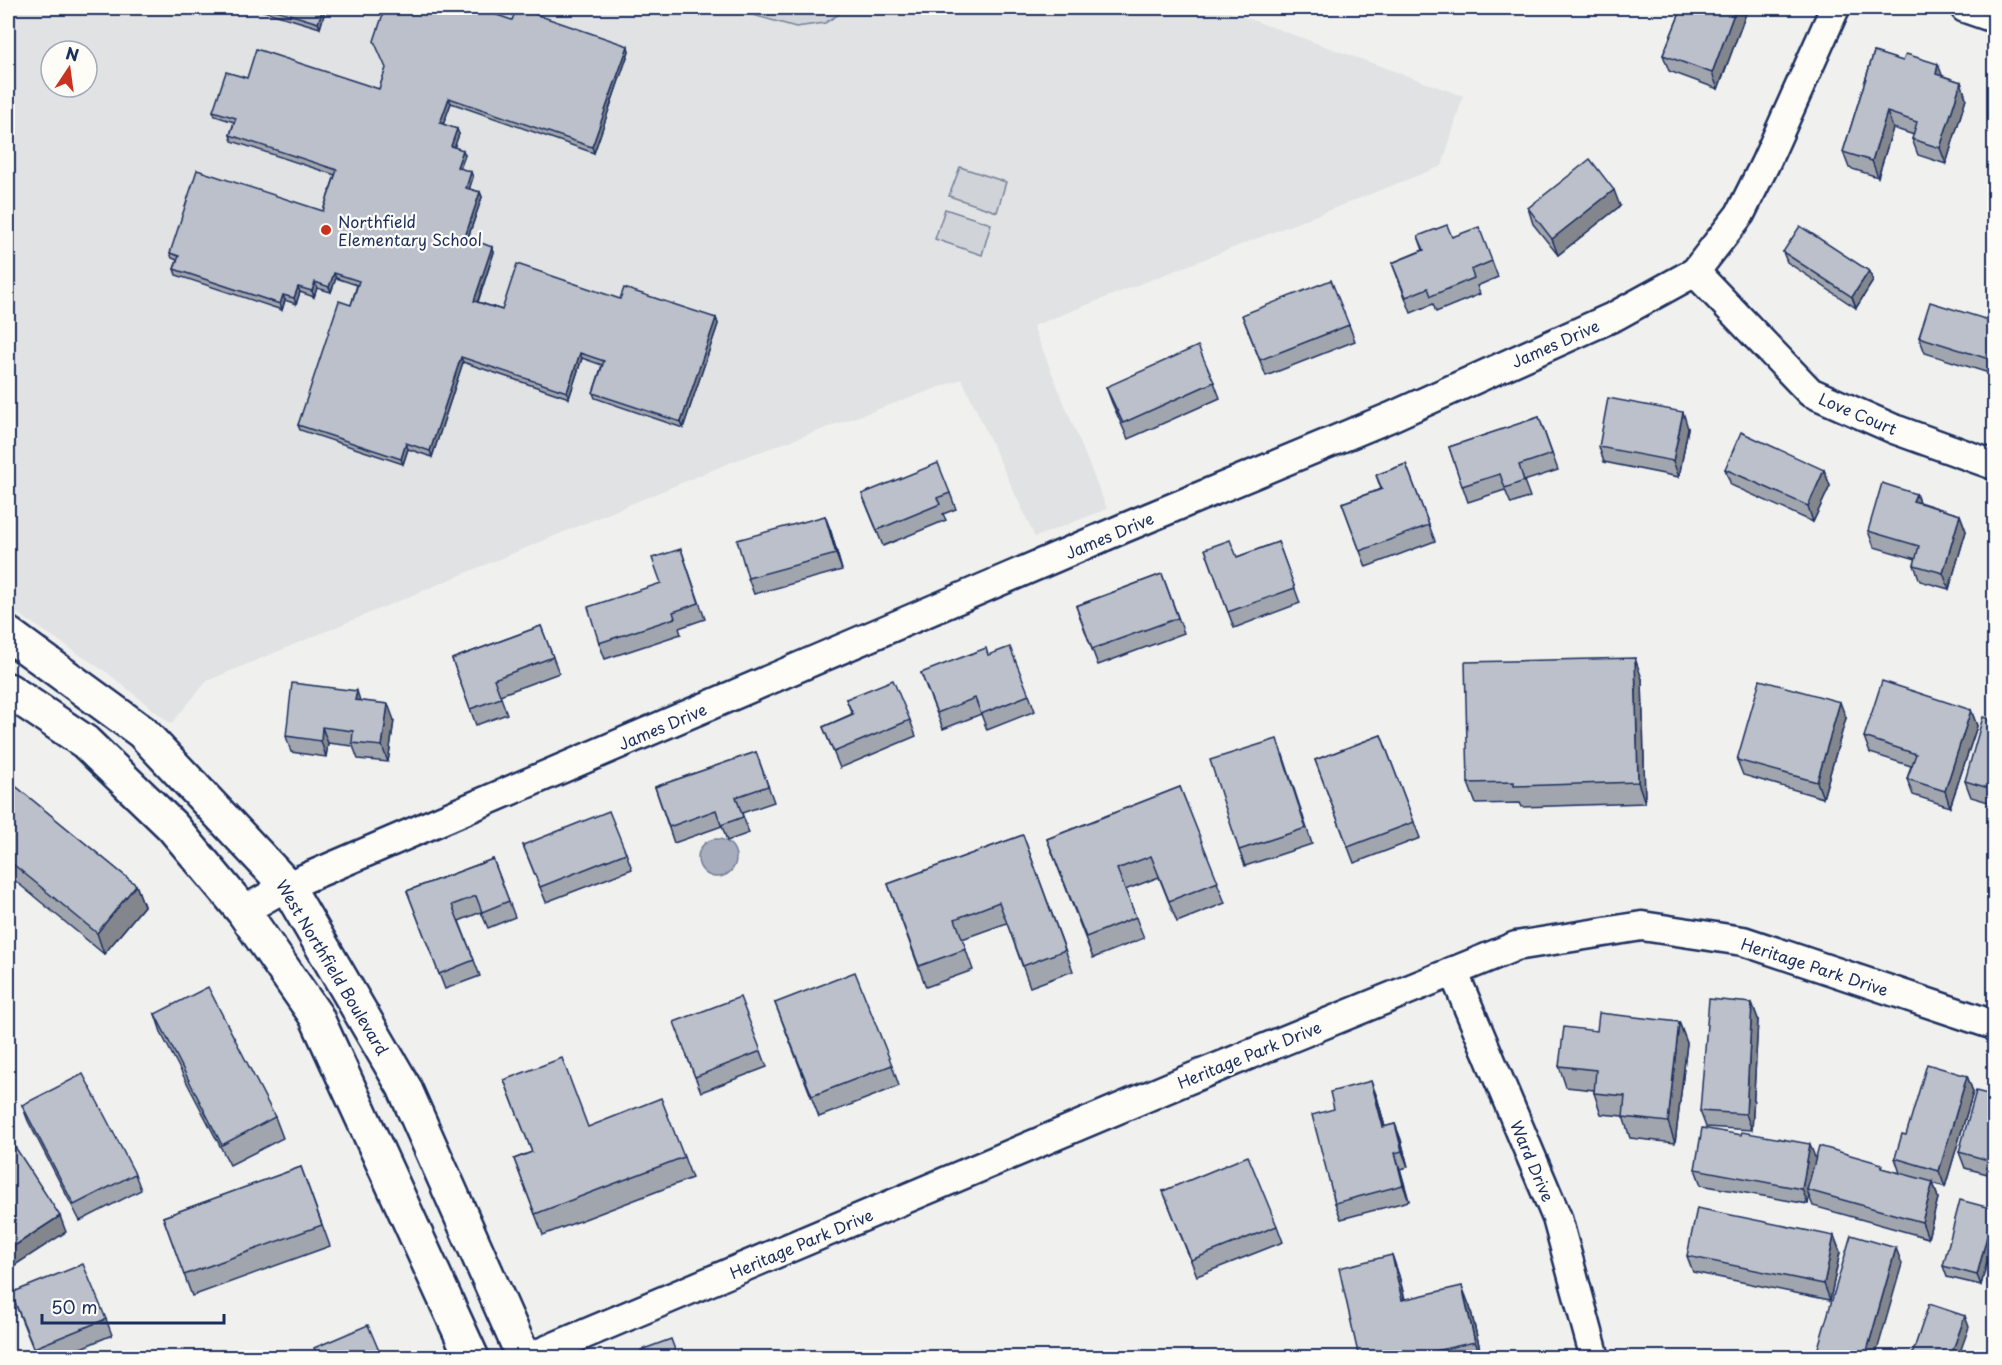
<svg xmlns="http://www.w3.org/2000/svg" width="2002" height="1365" font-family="'Playpen Sans',sans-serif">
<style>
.built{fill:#e0e2e3;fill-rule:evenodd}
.green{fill:#d0d3d8;stroke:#76819b;stroke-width:1.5}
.water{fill:#a7adbd;stroke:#6f7b97;stroke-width:1.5}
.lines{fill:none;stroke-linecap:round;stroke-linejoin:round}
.minor-casing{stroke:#1b2f5e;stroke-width:33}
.major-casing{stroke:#1b2f5e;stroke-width:38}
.minor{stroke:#fdfcf7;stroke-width:28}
.major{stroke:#fdfcf7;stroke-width:33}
.wall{fill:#a1a5ae;stroke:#1b2f5e;stroke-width:1.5}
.shaded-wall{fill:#83868d;stroke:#1b2f5e;stroke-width:1.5}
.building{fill:#bbc0ca;stroke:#1b2f5e;stroke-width:1.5}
.poi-dot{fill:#c8321e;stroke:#fdfcf7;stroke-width:2}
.labels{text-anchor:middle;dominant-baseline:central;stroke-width:4.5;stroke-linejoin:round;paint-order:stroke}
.poi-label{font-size:16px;fill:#1b2f5e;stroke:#fdfcf7;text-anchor:start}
.street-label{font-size:16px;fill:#1b2f5e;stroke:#fdfcf7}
</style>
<rect width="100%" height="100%" fill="#f0f0ee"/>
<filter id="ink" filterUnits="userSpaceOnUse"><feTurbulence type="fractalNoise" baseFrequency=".0167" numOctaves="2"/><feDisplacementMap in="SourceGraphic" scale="12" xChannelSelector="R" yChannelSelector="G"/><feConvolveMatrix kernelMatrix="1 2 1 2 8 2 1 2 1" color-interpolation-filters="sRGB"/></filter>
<g filter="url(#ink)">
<path class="built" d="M8 8H1219L1463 96 1442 166 1033 326 1107 509 1035 537 962 379 734 461 207 681 171 724 109 674 8 607ZM51 51H87V87H51Z"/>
<g class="green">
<path d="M728 8H849L825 23 796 27Z"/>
<path d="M960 167 1006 182 997 212 949 196Z"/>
<path d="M945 209 991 224 982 255 935 239Z"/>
</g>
<circle class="water" cx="717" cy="858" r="19"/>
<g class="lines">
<g class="minor-casing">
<g id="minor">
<path d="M1965 8 1994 18"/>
<path d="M1695 272 1810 392 1894 429 1994 465"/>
<path d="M243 911 287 886 1124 528 1391 417 1615 316 1695 272 1740 214 1765 164 1835 8"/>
<path d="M1453 971 1557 1218 1595 1358"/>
<path d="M528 1358 1182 1082 1516 946 1642 926 1743 941 1994 1025"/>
</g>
</g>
<g class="major-casing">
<g id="major">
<path d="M8 634 142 732 287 886 404 1087 524 1358"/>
<path d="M8 690 85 742 172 826 243 911 316 1016 472 1358"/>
</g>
</g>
<use href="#minor" class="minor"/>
<use href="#major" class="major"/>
</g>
<g class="wall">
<path d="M254 8H326L320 28Z"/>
<path d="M1682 8H1748L1718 89 1669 71 1663 55Z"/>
<path d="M512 20 629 51 594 153 451 103 443 124 459 134 454 147 465 155 460 168 473 177 469 189 480 192 482 197 468 238 494 252 478 302 502 310 620 299 716 318 718 324 683 428 595 398 593 393 602 365 582 358 569 398 463 362 432 457 408 449 403 464 300 430 298 425 351 305 357 285 336 278 331 292 317 288 314 297 300 292 296 304 285 300 282 310 176 275 174 269 177 260 172 258 170 253 323 211 335 175 232 141 230 135 234 122 215 116 213 111 247 78 379 89 386 69Z"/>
<path d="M1874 52 1961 82 1966 98 1946 164 1918 155 1912 139 1914 135 1893 128 1878 177 1849 168 1843 152Z"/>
<path d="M1620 206 1558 255 1533 224 1528 208Z"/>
<path d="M1418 236 1452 237 1492 261 1498 277 1477 286 1480 294 1436 312 1433 304 1411 313 1392 263 1423 250Z"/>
<path d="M1783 252 1869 271 1873 281 1856 308 1787 262Z"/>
<path d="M1242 315 1349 325 1355 341 1266 376Z"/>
<path d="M1995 322V375L1925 353 1919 337Z"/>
<path d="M1214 382 1220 398 1128 439 1112 403 1106 387Z"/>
<path d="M1539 417 1558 470 1524 481 1530 497 1511 504 1505 490 1468 502 1449 447Z"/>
<path d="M1688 428 1679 477 1604 462 1599 447Z"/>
<path d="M1406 464 1435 541 1366 567 1342 503 1381 489 1376 475Z"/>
<path d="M1725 469 1824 470 1830 486 1813 522 1731 485Z"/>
<path d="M950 493 956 509 943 514 946 520 883 546 862 494Z"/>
<path d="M1916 494 1919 502 1960 515 1966 531 1949 589 1920 581 1914 565 1916 559 1874 547 1868 531Z"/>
<path d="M825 516 831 532 842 570 754 594 748 578Z"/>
<path d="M1278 542 1300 603 1234 628 1205 549 1237 557Z"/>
<path d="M681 549 705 619 679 628 681 634 605 659 599 643 661 583Z"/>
<path d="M1162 574 1184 633 1098 665 1076 606Z"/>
<path d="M541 626 559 673 500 695 507 714 476 725 452 659Z"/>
<path d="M988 655 1029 695 1035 711 987 730 981 714 943 729 921 673Z"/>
<path d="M1642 679 1645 803 1522 807 1520 803 1476 804 1468 783Z"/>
<path d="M846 699 910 720 916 736 840 768 823 727 852 714Z"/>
<path d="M360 701 394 720 388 762 358 759 353 746 328 743 326 757 291 752 286 736Z"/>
<path d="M1971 710 1977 726 1950 807 1913 795 1907 779 1911 766 1870 753 1864 737Z"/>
<path d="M1846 718 1823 798 1743 775 1737 760Z"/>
<path d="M1995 721V804L1971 797 1965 781Z"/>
<path d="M1381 735 1420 838 1354 863 1315 760Z"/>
<path d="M756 752 774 802 742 813 749 833 727 841 722 826 674 843 655 787Z"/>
<path d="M1283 755 1312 844 1245 866 1239 850Z"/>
<path d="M8 780 136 885 144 906 104 954 8 875Z"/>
<path d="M1180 787 1225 903 1177 922 1159 877 1125 890 1144 938 1093 958 1047 839Z"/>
<path d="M1023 835 1073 971 1030 987 1007 923 962 939 973 970 926 987 888 884Z"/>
<path d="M523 845 626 853 632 869 546 902Z"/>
<path d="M493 859 515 917 488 928 481 912 459 921 480 976 445 989 407 891Z"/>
<path d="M775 1003 892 1065 899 1086 819 1117Z"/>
<path d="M1752 1003 1758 1019 1752 1130 1706 1127 1700 1111Z"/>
<path d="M155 1014 275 1117 283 1138 230 1165 162 1035Z"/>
<path d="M1679 1022 1687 1043 1675 1143 1630 1138 1623 1116 1601 1114 1594 1093V1090L1566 1087 1559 1066 1597 1031Z"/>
<path d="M680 1038 761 1051 767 1067 701 1092Z"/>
<path d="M1967 1076 1973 1092 1945 1187 1933 1183 1938 1198 1928 1238 1813 1206 1809 1196 1808 1204 1701 1185 1695 1169 1815 1159 1884 1169 1900 1173 1895 1158 1906 1135Z"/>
<path d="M504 1080 588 1127 684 1157 692 1178 543 1235 514 1159 532 1152Z"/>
<path d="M1995 1096V1176L1965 1168 1959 1152Z"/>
<path d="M1377 1097 1385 1127 1395 1124 1401 1140 1408 1167 1400 1169 1409 1201 1341 1219 1335 1203Z"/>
<path d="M22 1105 135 1174 141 1190 80 1221 28 1121Z"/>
<path d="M301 1167 330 1246 192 1296 163 1217Z"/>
<path d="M1163 1191 1277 1226 1283 1242 1197 1276Z"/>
<path d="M1994 1209 1995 1232 1981 1285 1947 1277 1943 1266Z"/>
<path d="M1834 1236 1840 1252 1830 1300 1693 1272 1687 1256Z"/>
<path d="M1392 1255 1399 1276 1405 1299 1470 1307 1482 1358H1359Z"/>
<path d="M11 1293 106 1319 112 1335 57 1358H37Z"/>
</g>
<g class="shaded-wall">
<path d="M323 8H326L320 28 318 23Z"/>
<path d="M1736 8H1748L1718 89 1712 73Z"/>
<path d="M628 46 629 51 594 153 592 147Z"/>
<path d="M1938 64 1944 80 1936 74Z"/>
<path d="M1961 82 1966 98 1946 164 1940 148Z"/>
<path d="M449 98 451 103 442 128 440 123Z"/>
<path d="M1887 112 1893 128 1878 177 1872 161Z"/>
<path d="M457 129 459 134 453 151 451 146Z"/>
<path d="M463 150 465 155 459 172 457 167Z"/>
<path d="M471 172 473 177 468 193 466 188Z"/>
<path d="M1614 190 1620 206 1558 255 1552 239Z"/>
<path d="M480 192 482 197 466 243 465 237Z"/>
<path d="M492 247 494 252 476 306 474 301Z"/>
<path d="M1869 271 1873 281 1856 308 1852 297Z"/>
<path d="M334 273 336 278 331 292 329 287Z"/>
<path d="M315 282 317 288 314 297 312 291Z"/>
<path d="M298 287 300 292 296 304 294 298Z"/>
<path d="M283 295 285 300 282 310 280 304Z"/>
<path d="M716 318 718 324 683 428 681 422Z"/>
<path d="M580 353 582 358 569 398 567 392Z"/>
<path d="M461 357 463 362 432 457 430 451Z"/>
<path d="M1683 412 1688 428 1679 477 1673 461Z"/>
<path d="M406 443 408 449 403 464 401 459Z"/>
<path d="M1824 470 1830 486 1813 522 1808 506Z"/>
<path d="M1916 494 1922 510 1913 501Z"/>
<path d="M1960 515 1966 531 1949 589 1943 573Z"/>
<path d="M825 516 831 532 842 570 836 554Z"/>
<path d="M1635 658 1642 679 1645 803 1638 782Z"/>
<path d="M357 691 362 707 355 700Z"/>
<path d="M1840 702 1846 718 1823 798 1817 782Z"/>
<path d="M388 704 394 720 388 762 382 746Z"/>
<path d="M1971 710 1977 726 1950 807 1945 791Z"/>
<path d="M322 727 328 743 326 757 321 741Z"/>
<path d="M136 885 144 906 104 954 97 933Z"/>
<path d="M1752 1003 1758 1019 1752 1130 1746 1114Z"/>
<path d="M1679 1022 1687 1043 1675 1143 1668 1122Z"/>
<path d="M1967 1076 1973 1092 1945 1187 1939 1171Z"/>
<path d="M1371 1081 1377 1097 1389 1143 1383 1127Z"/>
<path d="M1395 1124 1401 1140 1408 1167 1402 1151Z"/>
<path d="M1810 1144 1816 1160 1807 1190 1809 1196 1808 1204 1802 1189Z"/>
<path d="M1395 1153 1400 1169 1409 1201 1403 1185Z"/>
<path d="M1933 1182 1938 1198 1928 1238 1922 1222Z"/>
<path d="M1994 1209 1995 1232 1981 1285 1977 1275Z"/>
<path d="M60 1216 66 1232 9 1269 8 1265V1250Z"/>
<path d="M1834 1236 1840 1252 1830 1300 1824 1284Z"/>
<path d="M1896 1248 1902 1264 1875 1358H1865Z"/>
<path d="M1392 1255 1399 1276 1409 1320 1402 1300Z"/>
<path d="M1462 1286 1470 1307 1482 1358 1475 1342Z"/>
<path d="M1965 1316 1969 1327 1958 1358H1950Z"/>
</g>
<g class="building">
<path d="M269 8H323L318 23Z"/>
<path d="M385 8H476L512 20 517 8 628 46 592 147 449 98 440 123 457 129 451 146 463 150 457 167 471 172 466 188 480 192 465 237 492 247 474 301 502 310 517 264 620 299 624 288 716 318 681 422 593 393 604 361 580 353 567 392 461 357 430 451 406 443 401 459 298 425 339 301 351 305 359 281 334 273 329 287 315 282 312 291 298 287 294 298 283 295 280 304 174 269 179 256 170 253 197 170 323 211 337 170 230 135 236 118 213 111 226 72 247 78 256 49 379 89 386 68 374 41Z"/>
<path d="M1682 8H1736L1712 73 1663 55Z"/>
<path d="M1874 52 1903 61 1906 54 1938 64 1936 74 1961 82 1940 148 1912 139 1917 122 1887 112 1872 161 1843 152Z"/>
<path d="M1590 159 1614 190 1552 239 1528 208Z"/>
<path d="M1447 225 1452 237 1479 227 1492 261 1471 270 1474 278 1431 296 1428 288 1406 297 1392 263 1424 250 1418 236Z"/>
<path d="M1800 226 1869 271 1852 297 1783 252Z"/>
<path d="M1331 280 1349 325 1260 360 1242 315Z"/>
<path d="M1930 302 1995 322V361L1919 337Z"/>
<path d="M1198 346 1214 382 1123 423 1106 387Z"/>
<path d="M1608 398 1683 412 1673 461 1599 447Z"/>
<path d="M1539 417 1552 454 1519 465 1524 481 1505 488 1500 474 1462 486 1449 447Z"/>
<path d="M1741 432 1824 470 1808 506 1725 469Z"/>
<path d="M938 463 950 493 937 498 940 504 877 530 862 494Z"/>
<path d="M1406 464 1429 525 1360 551 1342 503 1382 489 1376 475Z"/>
<path d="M1882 483 1916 494 1913 501 1960 515 1943 573 1914 565 1919 546 1868 531Z"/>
<path d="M825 516 836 554 748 578 737 540Z"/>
<path d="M1230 540 1237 557 1278 542 1295 588 1228 612 1205 549Z"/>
<path d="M681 549 699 603 673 612 675 618 599 643 588 607 661 583 652 558Z"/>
<path d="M1162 574 1178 618 1092 649 1076 606Z"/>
<path d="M541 626 553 657 494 679 501 698 470 709 452 659Z"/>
<path d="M1010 647 1029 695 981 714 975 698 937 713 921 673 986 648 988 655Z"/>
<path d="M1635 658 1638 782 1514 786V782L1468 783 1465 662Z"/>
<path d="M893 680 910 720 834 752 823 727 853 714 846 699Z"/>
<path d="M1760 680 1840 702 1817 782 1737 760Z"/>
<path d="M1882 681 1971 710 1945 791 1907 779 1916 754 1864 737Z"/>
<path d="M292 683 357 691 355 700 388 704 382 746 352 743 353 731 322 727 321 741 286 736Z"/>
<path d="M1983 717 1995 721V790L1965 781Z"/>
<path d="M1381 735 1414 822 1348 847 1315 760Z"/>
<path d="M1277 739 1306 828 1239 850 1210 760Z"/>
<path d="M756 752 768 786 736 797 743 817 721 825 716 810 669 827 655 787Z"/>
<path d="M8 780 136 885 97 933 8 860Z"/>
<path d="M1180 787 1218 882 1169 901 1151 856 1117 869 1136 917 1086 937 1047 839Z"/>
<path d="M609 811 626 853 540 887 523 845Z"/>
<path d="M1023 835 1065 950 1023 966 999 902 955 919 966 949 919 966 888 884Z"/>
<path d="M493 859 509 901 482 912 476 896 452 905 474 960 439 974 407 891Z"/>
<path d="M855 972 892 1065 812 1096 775 1003Z"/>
<path d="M208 987 275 1117 222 1145 155 1014Z"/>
<path d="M740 997 761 1051 695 1077 674 1022Z"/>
<path d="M1709 999 1752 1003 1746 1114 1700 1111Z"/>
<path d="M1599 1013 1679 1022 1668 1122 1623 1117 1625 1096 1594 1093 1596 1070 1559 1066 1564 1027 1597 1031Z"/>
<path d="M562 1058 588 1127 661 1098 684 1157 535 1214 514 1159 532 1152 504 1080Z"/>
<path d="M1927 1064 1967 1076 1939 1171 1895 1158 1902 1134 1906 1135Z"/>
<path d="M83 1074 135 1174 74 1205 22 1105Z"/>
<path d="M1371 1081 1383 1127 1395 1124 1402 1151 1395 1153 1403 1185 1335 1203 1312 1115 1334 1109 1330 1092Z"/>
<path d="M1976 1091 1995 1096V1162L1959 1152Z"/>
<path d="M1702 1128 1741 1135 1742 1132 1810 1144 1802 1189 1695 1169Z"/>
<path d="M8 1136 60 1216 8 1250Z"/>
<path d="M1819 1146 1882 1164 1881 1168 1933 1182 1922 1222 1807 1190Z"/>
<path d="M1248 1156 1277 1226 1191 1260 1163 1191Z"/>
<path d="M301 1167 322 1225 184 1275 163 1217Z"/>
<path d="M1960 1200 1994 1209 1977 1275 1943 1266Z"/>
<path d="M1697 1208 1834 1236 1824 1284 1687 1256Z"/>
<path d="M1851 1235 1896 1248 1865 1358H1815Z"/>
<path d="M1392 1255 1402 1300 1462 1286 1475 1342 1404 1358H1359L1339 1268Z"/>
<path d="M83 1264 106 1319 34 1348 11 1293Z"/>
<path d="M1929 1304 1965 1316 1950 1358H1911Z"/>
<path d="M368 1325 382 1358H318L314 1348Z"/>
<path d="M671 1339 678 1358H643L641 1350Z"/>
</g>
</g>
<circle class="poi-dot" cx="326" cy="230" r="6"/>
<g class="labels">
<g class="poi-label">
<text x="338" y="221">Northfield<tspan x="338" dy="18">Elementary School</tspan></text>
</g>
<g class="street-label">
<text transform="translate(1555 343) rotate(-24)">James Drive</text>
<text transform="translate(1858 413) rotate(23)">Love Court</text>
<text transform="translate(1109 535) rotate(-23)">James Drive</text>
<text transform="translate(662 726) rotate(-23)">James Drive</text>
<text transform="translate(1815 966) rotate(18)">Heritage Park Drive</text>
<text transform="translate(333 967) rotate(59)">West Northfield Boulevard</text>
<text transform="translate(1249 1054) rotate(-22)">Heritage Park Drive</text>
<text transform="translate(1533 1161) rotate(67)">Ward Drive</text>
<text transform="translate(801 1243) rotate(-23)">Heritage Park Drive</text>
</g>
</g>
<rect width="2002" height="1365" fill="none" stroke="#fdfcf7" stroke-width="30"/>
<rect x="15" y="15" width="1972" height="1335" fill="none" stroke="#1b2f5e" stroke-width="2" filter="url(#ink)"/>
<g transform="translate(69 69) rotate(13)"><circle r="28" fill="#fdfcf7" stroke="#a3aaba" stroke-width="1.5"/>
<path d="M0-4.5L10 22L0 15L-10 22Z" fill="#c8321e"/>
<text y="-9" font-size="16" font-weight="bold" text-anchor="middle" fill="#1b2f5e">N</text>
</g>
<path d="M42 1314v9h182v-9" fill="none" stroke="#1b2f5e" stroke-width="3"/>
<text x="51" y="1314" font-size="18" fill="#1b2f5e" stroke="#fdfcf7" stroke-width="4.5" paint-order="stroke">50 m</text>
</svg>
